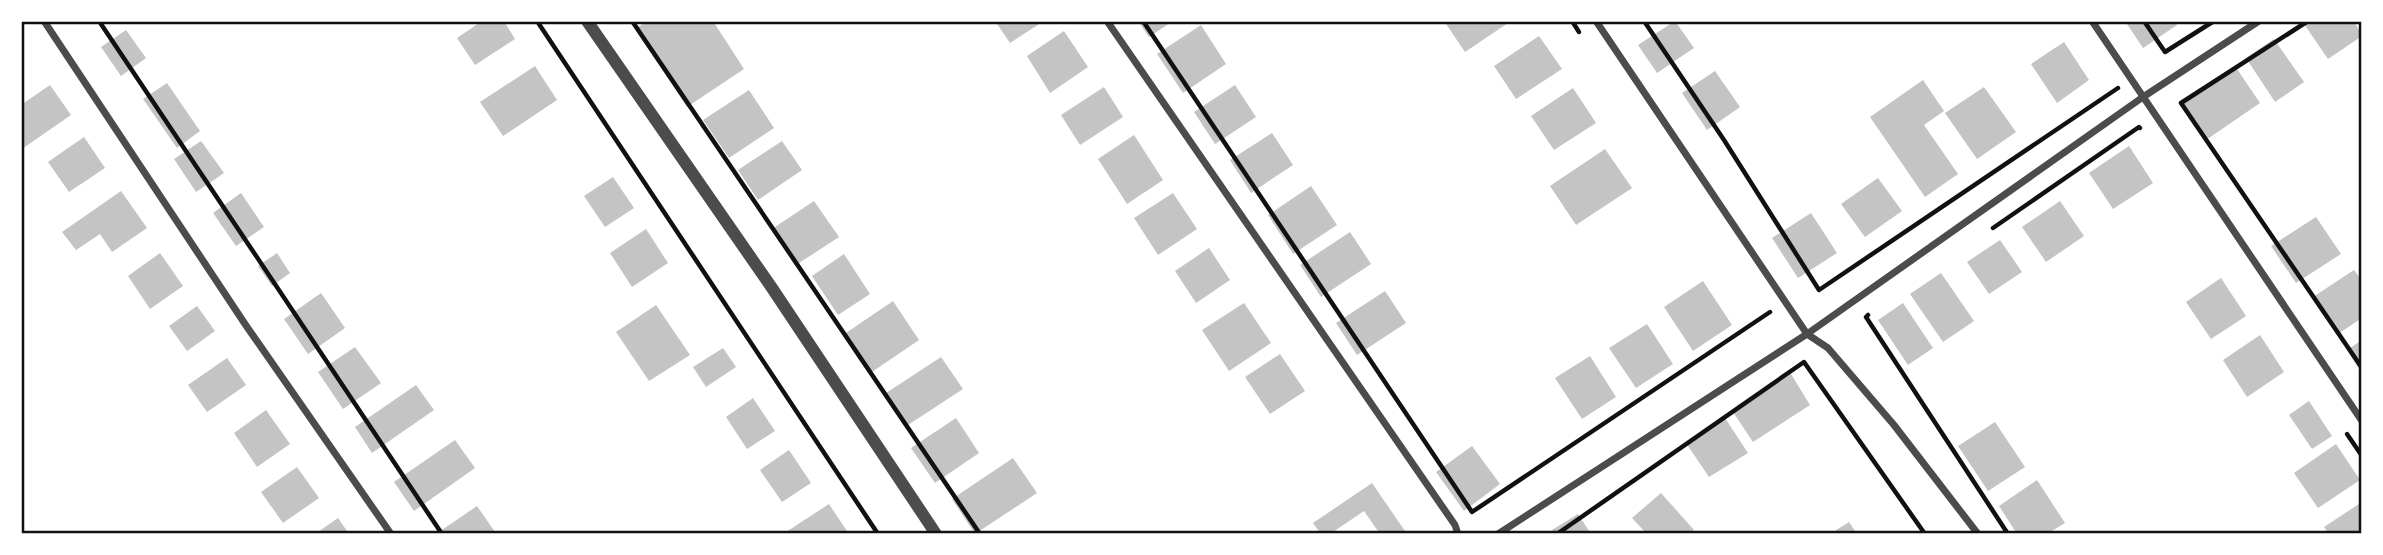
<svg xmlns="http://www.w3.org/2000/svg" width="2383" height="555" font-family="'Fira Sans',sans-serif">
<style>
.building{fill:#c4c4c4}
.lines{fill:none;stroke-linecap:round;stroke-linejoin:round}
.path{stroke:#111;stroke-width:4.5}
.minor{stroke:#4c4c4c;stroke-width:7}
.tertiary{stroke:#4c4c4c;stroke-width:12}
.neatline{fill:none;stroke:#111;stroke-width:2.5}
</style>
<rect width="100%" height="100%" fill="#fff"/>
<g class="building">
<path d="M482 21H504L515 39 475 65 457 38Z"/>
<path d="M648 21H713L744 69 687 107 635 29Z"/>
<path d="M995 21H1044L1010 43Z"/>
<path d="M1138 21H1173L1149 37Z"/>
<path d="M1444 21H1511L1465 52Z"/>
<path d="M1675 21 1694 48 1657 73 1638 45Z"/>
<path d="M2125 21H2174L2177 25 2143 48Z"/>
<path d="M2302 21H2354L2362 36 2328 59Z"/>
<path d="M1201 25 1226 64 1183 93 1157 54Z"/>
<path d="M126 30 146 58 121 76 101 47Z"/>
<path d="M1064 31 1088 67 1050 93 1027 56Z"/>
<path d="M1539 36 1562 69 1516 99 1494 66Z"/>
<path d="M2274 39 2304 82 2275 102 2246 58Z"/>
<path d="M2064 42 2089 80 2057 103 2031 64Z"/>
<path d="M535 66 557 100 503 136 480 102Z"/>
<path d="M2235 66 2260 103 2206 140 2181 103Z"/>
<path d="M1715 71 1740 107 1707 130 1682 93Z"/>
<path d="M1923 80 1944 111 1924 125 1958 174 1925 197 1870 117Z"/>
<path d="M167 83 200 131 177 148 143 99Z"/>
<path d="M50 85 71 115 22 149 21 105Z"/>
<path d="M1235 85 1256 117 1215 144 1194 112Z"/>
<path d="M1104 87 1123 117 1080 145 1061 115Z"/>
<path d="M1984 87 2016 132 1977 159 1945 113Z"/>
<path d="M1573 88 1596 123 1554 150 1531 116Z"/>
<path d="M749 90 774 128 729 158 703 120Z"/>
<path d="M1272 133 1293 165 1251 193 1230 160Z"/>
<path d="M1134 135 1163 180 1127 204 1098 159Z"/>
<path d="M84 137 105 168 69 192 48 162Z"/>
<path d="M201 141 224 173 196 192 174 159Z"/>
<path d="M782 141 802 170 758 200 738 170Z"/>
<path d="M2129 146 2153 183 2113 209 2089 173Z"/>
<path d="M1605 149 1632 188 1576 225 1550 186Z"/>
<path d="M613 177 634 208 605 227 584 196Z"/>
<path d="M1878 178 1902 211 1865 237 1841 204Z"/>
<path d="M1311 186 1337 225 1293 254 1268 215Z"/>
<path d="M121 191 147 228 112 252 100 234 76 250 62 232Z"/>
<path d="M241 193 264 227 236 246 213 213Z"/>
<path d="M1173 193 1197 229 1158 255 1134 218Z"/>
<path d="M814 201 839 237 796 265 772 229Z"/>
<path d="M2060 201 2084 236 2046 262 2022 227Z"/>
<path d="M1811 213 1837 253 1798 278 1772 238Z"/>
<path d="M2316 217 2341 254 2296 283 2271 246Z"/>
<path d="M646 229 668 263 632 287 610 253Z"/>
<path d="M1350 232 1371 264 1321 297 1300 265Z"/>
<path d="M2000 240 2022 272 1989 294 1967 262Z"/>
<path d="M1209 248 1230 280 1196 303 1175 271Z"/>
<path d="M160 253 183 286 150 309 128 276Z"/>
<path d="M277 253 290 273 272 286 258 266Z"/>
<path d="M844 254 870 294 838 315 812 276Z"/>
<path d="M2354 270 2362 281V318L2338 334 2313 297Z"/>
<path d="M1941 273 1974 321 1943 342 1910 294Z"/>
<path d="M2221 278 2246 316 2211 339 2186 302Z"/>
<path d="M1703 281 1732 325 1693 351 1664 307Z"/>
<path d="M1385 291 1406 323 1357 355 1336 323Z"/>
<path d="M321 293 345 328 308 354 284 319Z"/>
<path d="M893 301 919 340 869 374 843 335Z"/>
<path d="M1244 303 1271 343 1229 371 1202 330Z"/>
<path d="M1903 303 1933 348 1908 365 1878 320Z"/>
<path d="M656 305 690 355 649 381 616 332Z"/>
<path d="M197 306 215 331 187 351 169 326Z"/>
<path d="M1647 324 1673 364 1636 388 1609 348Z"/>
<path d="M2260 335 2284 372 2247 397 2223 360Z"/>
<path d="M2362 340V374L2347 350Z"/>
<path d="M355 347 381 383 343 409 318 372Z"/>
<path d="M723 348 736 367 706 387 693 367Z"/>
<path d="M1280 354 1305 391 1270 414 1245 377Z"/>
<path d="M1590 356 1616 397 1582 419 1555 378Z"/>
<path d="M941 357 963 389 905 427 883 395Z"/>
<path d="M227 358 246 385 207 412 188 385Z"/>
<path d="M1791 374 1810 405 1753 442 1733 412Z"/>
<path d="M416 385 434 410 372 453 355 427Z"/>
<path d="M753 398 775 431 747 449 726 417Z"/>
<path d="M2309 401 2332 436 2312 449 2289 415Z"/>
<path d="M266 410 290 444 257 467 234 433Z"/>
<path d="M956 418 979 453 935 483 911 448Z"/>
<path d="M1725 418 1748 453 1709 477 1686 443Z"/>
<path d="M1995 422 2025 467 1988 491 1958 446Z"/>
<path d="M455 440 475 468 414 511 394 482Z"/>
<path d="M2336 444 2360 480 2318 508 2294 473Z"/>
<path d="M1472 446 1500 484 1464 511 1436 472Z"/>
<path d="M789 450 811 483 782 502 760 470Z"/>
<path d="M1013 458 1037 493 975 534 952 499Z"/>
<path d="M297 467 319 498 283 523 261 492Z"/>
<path d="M2037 480 2065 523 2047 534H2017L1999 506Z"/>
<path d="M1372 483 1407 534H1380L1364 511 1330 534H1321L1313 523Z"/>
<path d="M1661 493 1694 530 1690 534H1647L1632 518Z"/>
<path d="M2362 502V534H2329L2324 527Z"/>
<path d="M829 504 849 534H783Z"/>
<path d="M477 506 495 532 492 534H436Z"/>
<path d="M1578 514 1591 534H1555L1552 530Z"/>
<path d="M338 518 349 534H315Z"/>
<path d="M1849 522 1857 534H1830Z"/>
</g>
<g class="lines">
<g class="path">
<path d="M99 21 442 534"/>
<path d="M537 21 878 534"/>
<path d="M632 21 980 534"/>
<path d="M1143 21 1472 512 1770 312"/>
<path d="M1572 21 1579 32"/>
<path d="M1644 21 1724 140 1819 290 2118 88"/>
<path d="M2144 21 2165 52 2214 21"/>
<path d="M2308 21 2181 103 2362 368"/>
<path d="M1993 228 2139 127 2140 128"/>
<path d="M1868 315 1866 317 2008 534"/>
<path d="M2347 434 2362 456"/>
<path d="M1557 534 1804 362 1925 534"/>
</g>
<g class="minor">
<path d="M44 21 245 324 391 534"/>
<path d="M1107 21 1455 525 1458 534"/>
<path d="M1596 21 1807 334 1828 348 1894 425 1978 534"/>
<path d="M2092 21 2362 421"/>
<path d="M1498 534 1807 334 2143 97 2259 21"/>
</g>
<path class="tertiary" d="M587 21 772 288 936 534"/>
</g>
<rect width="2383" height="555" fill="none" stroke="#ffffff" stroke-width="46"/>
<rect x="23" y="23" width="2337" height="509" class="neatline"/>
</svg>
